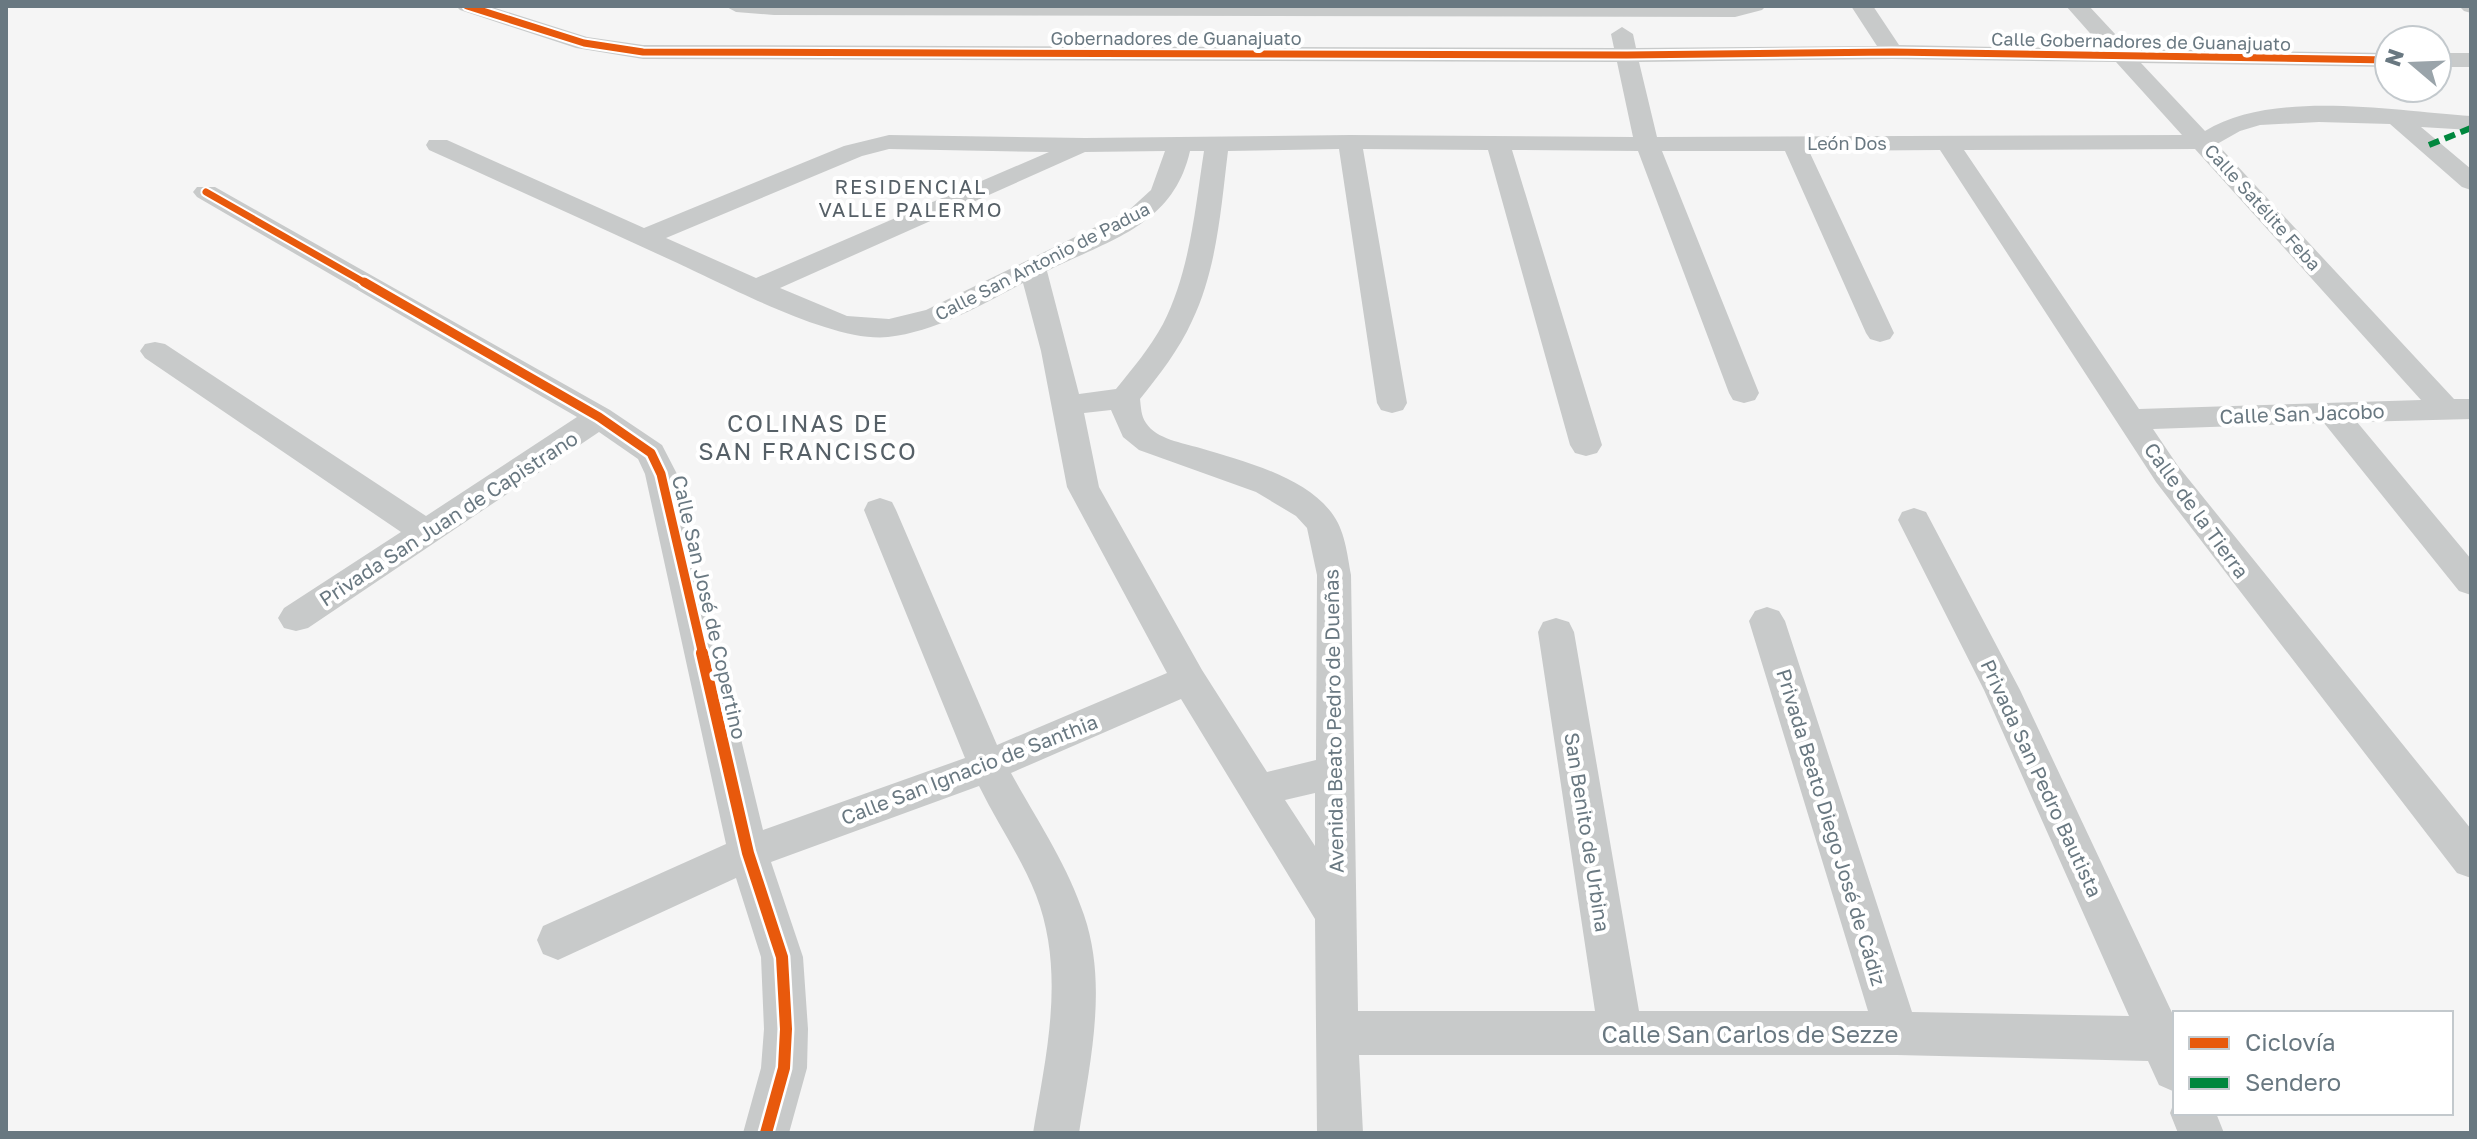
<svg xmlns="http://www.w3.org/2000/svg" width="2477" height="1139" font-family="'Golos Text',sans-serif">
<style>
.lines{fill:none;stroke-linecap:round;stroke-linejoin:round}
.street{fill:#c8caca;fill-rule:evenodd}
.quiet{stroke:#00873e;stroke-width:6;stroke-dasharray:11 6;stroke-linecap:butt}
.cycleway-far2-casing{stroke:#fff;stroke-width:11}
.cycleway-far1-casing{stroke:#fff;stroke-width:14}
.cycleway-casing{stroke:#fff;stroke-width:17}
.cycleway-far2{stroke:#e8590c;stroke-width:7}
.cycleway-far1{stroke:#e8590c;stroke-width:9}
.cycleway{stroke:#e8590c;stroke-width:12}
.labels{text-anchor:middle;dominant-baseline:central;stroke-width:8;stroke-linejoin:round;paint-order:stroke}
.far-street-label{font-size:18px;fill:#697881;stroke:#fff}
.far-quarter-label{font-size:20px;letter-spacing:2px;fill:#566067;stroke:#fff}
.street-label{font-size:20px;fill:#697881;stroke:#fff}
.quarter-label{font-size:24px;letter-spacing:2px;fill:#566067;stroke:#fff}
.near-street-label{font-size:24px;fill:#697881;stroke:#fff}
</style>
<rect width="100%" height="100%" fill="#f5f5f5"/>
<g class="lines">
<g class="street">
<path d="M456 6H489L587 37 643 45 1614 48 1611 34 1622 27 1633 34 1636 48 1877 46 1851 6H1873L1899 45 2104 49 2066 6H2089L2129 49 2389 53V67L2141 63 2205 131C2273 89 2393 111 2471 116V130L2421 127 2471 169V190L2462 187 2390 124 2319 122 2260 125 2240 131 2217 144 2454 399H2471V419L2357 422 2471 559V595L2459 591 2324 423 2153 429 2178 466 2471 829V878L2457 873 2156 482 1940 150 1809 151 1894 333 1890 339 1880 342 1870 339 1866 333 1785 151H1662L1759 393 1755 400 1744 403 1733 400 1729 393 1638 151 1512 150 1602 445 1597 453 1586 456 1575 453 1570 445 1488 150 1363 149 1407 403 1403 410 1392 413 1381 410 1377 403 1339 149 1228 151C1221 208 1217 269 1192 321 1179 350 1159 375 1140 399 1141 407 1141 416 1146 423 1156 439 1183 443 1200 448 1242 461 1302 475 1331 512 1345 530 1347 553 1351 575L1358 1011H1595L1538 632 1543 622 1556 618 1569 622 1574 632 1639 1011H1868L1749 621 1755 611 1767 607 1779 611 1785 621 1912 1012 2129 1016 1984 690 1898 520 1902 512 1914 508 1926 512 2020 690 2175 1019V1092L2159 1085 2148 1061 1897 1055H1359L1363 1133H1317L1315 919 1181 699 1011 773C1037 820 1067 864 1084 915 1108 985 1090 1062 1079 1133H1033C1046 1055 1066 973 1036 895 1021 857 997 823 979 786L771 862 803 957 808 1029 807 1068 789 1133H743L761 1068 764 1029 761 957 736 878 558 960 543 954 537 940 543 926 726 844 645 474 638 459 599 432 308 628 296 631 284 628 278 618 284 608 401 532 145 358 140 351 145 344 155 342 165 344 426 516 577 417 197 197 193 192 197 187H215L610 410 662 445 677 474 763 830 965 758 864 510 868 502 880 498 892 502 896 510 997 745 1167 673 1067 487 1041 351 1023 283C981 305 937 331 888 337 833 343 726 285 673 261 592 224 511 187 429 150L426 145 429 140H447L644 228 844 146 889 135 1085 138 1350 135 1633 137 1617 62 643 59 576 48 460 10ZM1892 59 2116 62 2182 135 1657 137 1639 62ZM889 149 1049 152 756 278 666 238 862 156ZM2195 149 2421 400 2139 409 1964 150ZM1165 151 1151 190 1128 211 926 310 889 319 847 316 780 288 1085 152ZM1190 151H1204C1195 209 1190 271 1163 324 1150 348 1133 368 1116 389L1079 394 1047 271C1109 240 1173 226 1190 151ZM1111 410 1123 437 1139 450 1256 492 1296 516 1307 528 1317 575 1316 760 1267 772 1202 670 1099 487 1084 413ZM1315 793V846L1285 800Z"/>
<path d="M725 6H1766L1762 10 1735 17 774 15 736 12Z"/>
<path d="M2459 6H2471V13L2464 11Z"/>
<rect x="2437" y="53" width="34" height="14"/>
<path d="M2175 1100V1113H2216L2224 1133H2178L2170 1113Z"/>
</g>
<path class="quiet" d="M2429 145 2471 128"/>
<g class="cycleway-far2-casing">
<g id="cycleway-far2">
<path d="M467 6 584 43 643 52 1627 55 1892 52 2389 60"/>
<path d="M206 192 367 284"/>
</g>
</g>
<g class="cycleway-far1-casing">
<path id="cycleway-far1" d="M364 282 599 417 651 453 661 474 703 655"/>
</g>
<g class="cycleway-casing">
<path id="cycleway" d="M702 653 748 853 782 957 786 1029 784 1068 766 1133"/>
</g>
<use href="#cycleway-far2" class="cycleway-far2"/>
<use href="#cycleway-far1" class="cycleway-far1"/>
<use href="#cycleway" class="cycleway"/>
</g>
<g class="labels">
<g class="far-street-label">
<text x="1176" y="38">Gobernadores de Guanajuato</text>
<text transform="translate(2141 41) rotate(1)">Calle Gobernadores de Guanajuato</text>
<text x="1847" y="143">León Dos</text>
<text transform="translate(2263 207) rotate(48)">Calle Satélite Feba</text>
<text transform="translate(1042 261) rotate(-27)">Calle San Antonio de Padua</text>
</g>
<g class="far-quarter-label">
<text x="911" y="186">RESIDENCIAL<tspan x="911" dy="23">VALLE PALERMO</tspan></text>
</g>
<g class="street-label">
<text transform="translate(2302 413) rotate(-2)">Calle San Jacobo</text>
<text transform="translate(2197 510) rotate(54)">Calle de la Tierra</text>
<text transform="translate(448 518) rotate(-33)">Privada San Juan de Capistrano</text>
<text transform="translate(710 607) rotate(77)">Calle San José de Copertino</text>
<text transform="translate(1333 721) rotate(-91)">Avenida Beato Pedro de Dueñas</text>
<text transform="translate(969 769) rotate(-21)">Calle San Ignacio de Santhia</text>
<text transform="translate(2042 778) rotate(65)">Privada San Pedro Bautista</text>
<text transform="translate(1832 827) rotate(73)">Privada Beato Diego José de Cádiz</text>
<text transform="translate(1588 832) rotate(81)">San Benito de Urbina</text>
</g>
<g class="quarter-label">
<text x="808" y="422">COLINAS DE<tspan x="808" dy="28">SAN FRANCISCO</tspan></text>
</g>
<g class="near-street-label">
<text x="1750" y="1033">Calle San Carlos de Sezze</text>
</g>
</g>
<rect width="2477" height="1139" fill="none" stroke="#697881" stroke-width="16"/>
<rect x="2173" y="1011" width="280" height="104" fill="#ffffff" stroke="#c3c9cd" stroke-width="2"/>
<rect x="2189" y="1037" width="40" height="12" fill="#e8590c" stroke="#c3c9cd" stroke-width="2"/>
<text x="2245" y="1051" font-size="24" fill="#697881">Ciclovía</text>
<rect x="2189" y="1077" width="40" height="12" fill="#00873e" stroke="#c3c9cd" stroke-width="2"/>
<text x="2245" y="1091" font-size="24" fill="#697881">Sendero</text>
<g transform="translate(2413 64) rotate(289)"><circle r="38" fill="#ffffff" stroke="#c3c9cd" stroke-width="2"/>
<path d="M0-6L14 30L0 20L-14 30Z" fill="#9aa4aa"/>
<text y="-12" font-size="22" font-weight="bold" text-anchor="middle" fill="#697881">N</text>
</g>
</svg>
